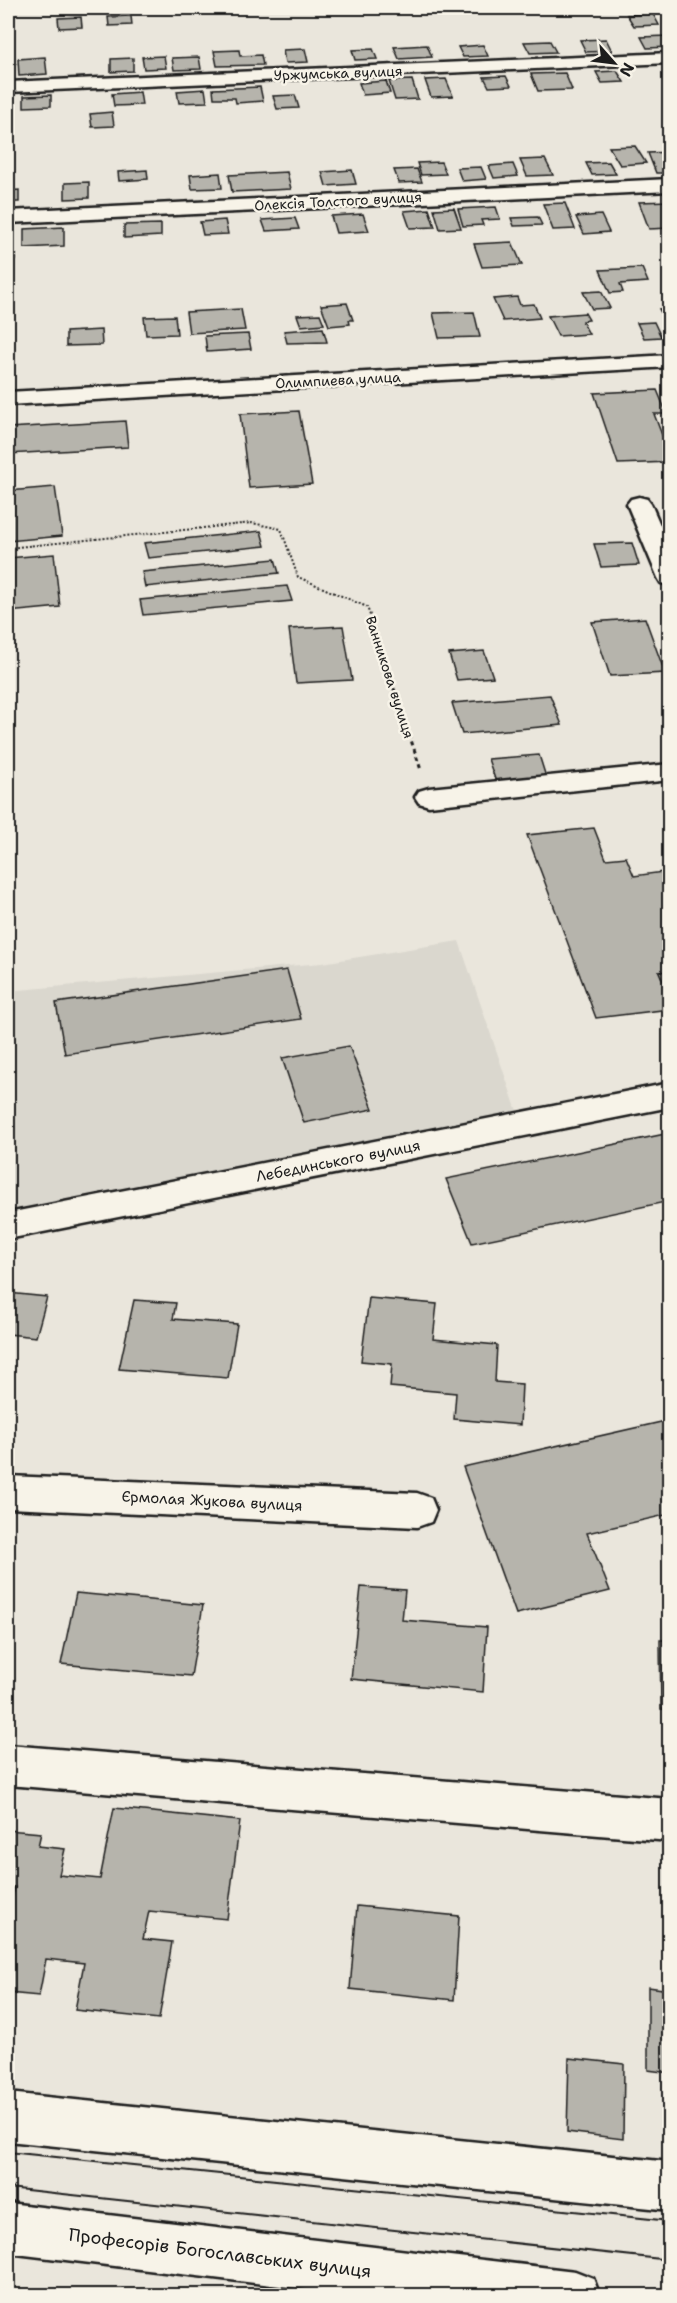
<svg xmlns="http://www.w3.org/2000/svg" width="677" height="2303" font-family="'Shantell Sans',sans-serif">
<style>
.built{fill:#dad7ce}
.building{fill:#b6b4ac;stroke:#1c1c1c;stroke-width:1.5}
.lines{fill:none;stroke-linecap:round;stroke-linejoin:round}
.minor-casing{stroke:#1c1c1c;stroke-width:5}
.major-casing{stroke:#1c1c1c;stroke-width:5}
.path-far1{stroke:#1c1c1c;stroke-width:2;stroke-dasharray:2 2;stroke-linecap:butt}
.path{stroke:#1c1c1c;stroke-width:3;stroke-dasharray:4 4;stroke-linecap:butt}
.minor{fill:#f7f3e8;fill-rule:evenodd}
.major{fill:#f7f3e8;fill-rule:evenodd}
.tram{stroke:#1c1c1c;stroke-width:2}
.labels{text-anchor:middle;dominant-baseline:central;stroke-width:5;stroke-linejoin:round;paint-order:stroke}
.far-street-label{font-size:14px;fill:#1c1c1c;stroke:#f7f3e8}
.street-label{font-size:15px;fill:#1c1c1c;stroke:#f7f3e8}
.near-street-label{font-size:18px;fill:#1c1c1c;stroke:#f7f3e8}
</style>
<rect width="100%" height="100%" fill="#eae6dc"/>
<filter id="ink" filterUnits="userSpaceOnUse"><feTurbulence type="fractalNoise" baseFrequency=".0167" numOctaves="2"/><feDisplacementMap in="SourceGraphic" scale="12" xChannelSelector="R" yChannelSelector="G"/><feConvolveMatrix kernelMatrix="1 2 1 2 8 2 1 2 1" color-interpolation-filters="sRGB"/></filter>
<g filter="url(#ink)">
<path class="built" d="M459 941 520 1120 8 1210V991L322 963Z"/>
<g class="building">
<path d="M653 14 659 25 634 26 627 15Z"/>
<path d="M131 16 132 25 109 26 108 17Z"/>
<path d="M81 17 82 27 59 28 58 18Z"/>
<path d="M667 36 670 47 647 48 641 37Z"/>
<path d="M606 39 612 51 586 52 580 40Z"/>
<path d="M550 41 556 52 530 53 524 42Z"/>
<path d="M427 45 432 57 399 59 394 47Z"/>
<path d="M483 45 488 56 463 57 458 47Z"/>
<path d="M305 49 308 62 285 63 283 50Z"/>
<path d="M373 49 377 59 355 60 352 50Z"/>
<path d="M239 50 240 56 261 55 263 65 217 66 214 51Z"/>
<path d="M164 56 166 68 144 69 142 57Z"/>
<path d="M45 57 47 74 19 76 18 59Z"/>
<path d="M199 57 201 69 174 70 172 58Z"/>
<path d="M133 58V71L111 72V59Z"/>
<path d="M617 71 624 82 602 83 596 72Z"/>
<path d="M565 73 572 90 538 91 531 74Z"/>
<path d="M506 76 511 86 489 87 484 77Z"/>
<path d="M446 79 453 96 431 97 425 80Z"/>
<path d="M412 80 418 99 395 100 389 81Z"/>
<path d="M386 81 390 93 363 95 359 83Z"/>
<path d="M260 87 263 101 236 103 235 98H214L213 89Z"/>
<path d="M205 89 207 102 179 103 177 91Z"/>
<path d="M140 92 142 105 114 106 112 94Z"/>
<path d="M51 95V106L24 107V96Z"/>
<path d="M295 95 299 108 277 109 273 96Z"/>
<path d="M112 112 114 126 92 127 90 114Z"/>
<path d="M635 146 646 163 620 165 609 147Z"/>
<path d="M670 152V173H656L648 153Z"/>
<path d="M545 159 553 175 527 176 520 160Z"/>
<path d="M441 162 446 174 421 175 417 163Z"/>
<path d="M609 162 616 174 592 175 586 163Z"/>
<path d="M513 164 518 176 494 178 489 166Z"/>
<path d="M481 167 486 179 462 181 457 168Z"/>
<path d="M417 169 422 182 399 183 394 170Z"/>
<path d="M147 170 148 179 119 181 118 172Z"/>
<path d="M352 170 356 184 326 186 322 172Z"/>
<path d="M287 172 291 189 232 192 229 175Z"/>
<path d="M220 173 222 188 192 189 190 175Z"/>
<path d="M89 182V198L65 199V183Z"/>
<path d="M19 190V202H8V191Z"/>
<path d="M670 201V228L649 229 639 202Z"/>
<path d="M565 203 575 229 553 230 543 204Z"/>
<path d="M496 207 500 219 481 220 483 225 463 226 458 209Z"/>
<path d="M454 208 461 228 440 229 434 209Z"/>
<path d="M429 209 435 227 410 228 404 211Z"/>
<path d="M363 214 369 231 336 233 331 216Z"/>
<path d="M601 215 609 232 584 234 576 217Z"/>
<path d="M538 217 542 225 514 226 511 218Z"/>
<path d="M295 218 299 229 266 231 262 220Z"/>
<path d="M225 220 228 234 203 235 200 222Z"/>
<path d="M161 224V236L124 238V225Z"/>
<path d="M8 226H14L15 260 8 261Z"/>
<path d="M64 227V246L24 248V229Z"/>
<path d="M512 242 522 265 482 267 474 244Z"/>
<path d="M642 268 648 282 620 284 623 292 610 293 600 270Z"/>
<path d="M601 291 610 308 592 309 583 292Z"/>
<path d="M517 297 520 305 534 304 540 318 503 321 493 299Z"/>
<path d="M347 303 353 320H349L350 324 329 326 321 305Z"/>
<path d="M670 308V325L668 326 659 309Z"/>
<path d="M241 309 245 330 189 333 186 312Z"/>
<path d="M474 312 480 337 439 338 433 313Z"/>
<path d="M585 313 589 320 582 321 589 334 558 336 548 316Z"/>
<path d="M320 314 324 324 301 326 297 315Z"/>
<path d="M175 316 177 334 146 335 144 317Z"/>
<path d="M654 322 661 337 644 338 637 323Z"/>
<path d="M323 328 327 342 287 343 284 331Z"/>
<path d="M101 330 102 345 66 346V332Z"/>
<path d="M248 334 251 349 207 352 205 336Z"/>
<path d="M657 390 667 414H654L670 456V462L618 464 594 393Z"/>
<path d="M299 411 312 484 249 488 240 414Z"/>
<path d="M125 421 128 447 8 454V428Z"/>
<path d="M55 487 62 536 8 541V491Z"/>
<path d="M261 531 265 546 148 558 144 543Z"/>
<path d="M632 543 639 565 601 567 594 544Z"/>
<path d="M54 554 60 607 8 612V558Z"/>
<path d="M275 559 279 573 145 587 142 572Z"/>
<path d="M287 586 292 601 143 615 140 600Z"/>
<path d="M645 618 665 673 610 676 592 622Z"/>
<path d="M343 626 352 680 296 683 289 629Z"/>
<path d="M484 651 493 677 457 680 449 654Z"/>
<path d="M550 695 562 725 462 734 452 703Z"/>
<path d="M539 755 546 777 496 782 488 759Z"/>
<path d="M594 828 606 859 626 857 634 876 670 871V971L659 972 670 997V1009L596 1018 527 835Z"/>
<path d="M287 970 301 1019 65 1054 56 1003Z"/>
<path d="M8 1001 13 1036 8 1037Z"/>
<path d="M349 1046 373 1109 304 1123 282 1058Z"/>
<path d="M670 1133V1201L472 1243 446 1179Z"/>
<path d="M8 1293 47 1297 36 1337 8 1334Z"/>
<path d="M369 1298 437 1304 433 1339 497 1345 495 1382 522 1384 520 1425 454 1419 456 1393 390 1387 392 1364 361 1361Z"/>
<path d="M134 1300 176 1303 173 1319 237 1324 228 1378 119 1369Z"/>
<path d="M670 1420V1514L587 1533 610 1591 516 1614 463 1467Z"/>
<path d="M361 1587 405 1590 402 1620 487 1627 483 1692 351 1679Z"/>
<path d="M76 1593 203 1605 191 1676 61 1664Z"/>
<path d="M660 1640H670V1710L661 1709Z"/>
<path d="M114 1808 240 1821 227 1919 149 1911 143 1939 172 1942 159 2019 75 2010 84 1963 46 1959 39 1996 8 1993V1914L15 1887 8 1886V1830L41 1833 38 1846 65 1849 59 1875 100 1879Z"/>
<path d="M357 1906 459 1916 454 2000 350 1989Z"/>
<path d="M648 1987 670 1990V2073L648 2070Z"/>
<path d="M569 2058 624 2064 623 2139 567 2132Z"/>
</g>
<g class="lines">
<g class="minor-casing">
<g id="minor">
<path d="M670 53V63L8 92V82Z"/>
<path d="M670 179V191L8 223V211Z"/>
<path d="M639 497 647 499 651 504 670 548V585L661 583 658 578 627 504 631 499Z"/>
<path d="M670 764V780L429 806 419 803 415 797 419 791 429 788Z"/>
<path d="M670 1083V1107L8 1239V1213Z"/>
<path d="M8 1476 417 1493 431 1498 436 1510 431 1522 417 1527 8 1508Z"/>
<path d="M8 1745 670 1799V1841L8 1785Z"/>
<path d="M8 2093 670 2162V2210L8 2141Z"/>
<path d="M8 2203 575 2271 593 2278 600 2296H363L8 2253Z"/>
</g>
</g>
<g class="major-casing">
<path id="major" d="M670 355V367L8 405V392Z"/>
</g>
<path class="path-far1" d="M8 548 252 523 281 529 298 577 367 607 372 621"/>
<path class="path" d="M371 620 421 770"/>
<use href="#minor" class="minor"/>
<use href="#major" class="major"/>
<g class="tram">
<path d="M8 2152 670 2221"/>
<path d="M8 2188 670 2260"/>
</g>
</g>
</g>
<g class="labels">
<g class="far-street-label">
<text transform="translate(338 73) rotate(-2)">Уржумська вулиця</text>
<text transform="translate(338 201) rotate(-3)">Олексія Толстого вулиця</text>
<text transform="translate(338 380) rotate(-3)">Олимпиева улица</text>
<text transform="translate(390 677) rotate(72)">Ванникова вулиця</text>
</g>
<g class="street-label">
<text transform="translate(338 1161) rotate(-11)">Лебединського вулиця</text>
<text transform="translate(212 1501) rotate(3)">Єрмолая Жукова вулиця</text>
</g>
<g class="near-street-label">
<text transform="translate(220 2253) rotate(7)">Професорів Богославських вулиця</text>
</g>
</g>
<rect width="677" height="2303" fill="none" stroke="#f7f3e8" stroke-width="30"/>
<rect x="15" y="15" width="647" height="2273" fill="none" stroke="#1c1c1c" stroke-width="2" filter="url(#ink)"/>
<g transform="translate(614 63) rotate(118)" stroke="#f7f3e8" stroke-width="4.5" paint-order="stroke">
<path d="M0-4.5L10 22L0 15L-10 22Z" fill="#1c1c1c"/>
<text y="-9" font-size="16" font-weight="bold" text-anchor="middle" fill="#1c1c1c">N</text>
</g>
</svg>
